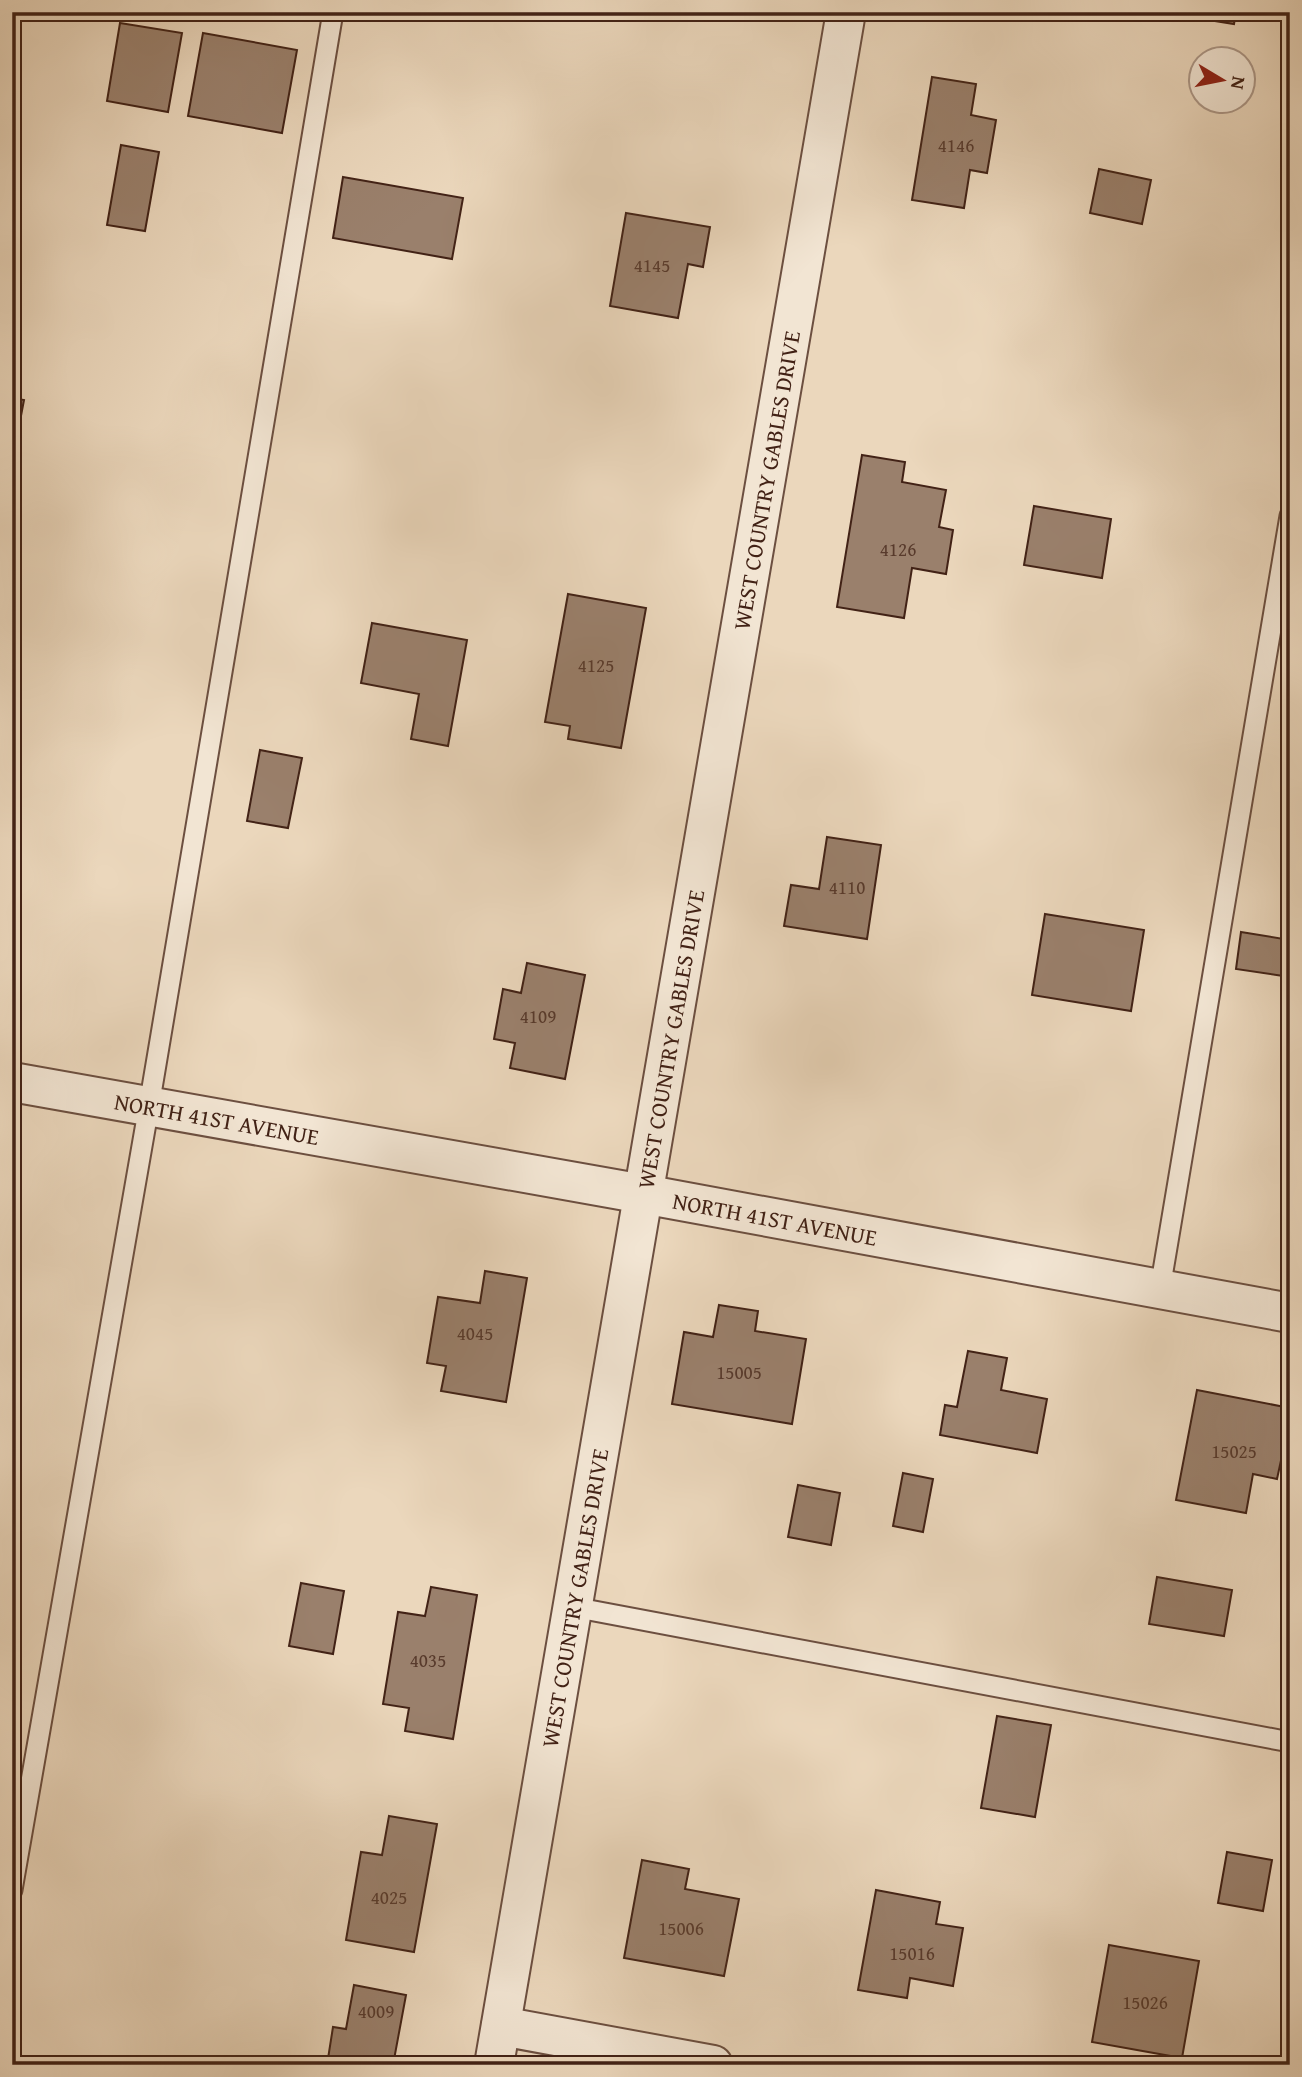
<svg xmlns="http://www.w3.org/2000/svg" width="1302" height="2077" font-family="'Gentium Book Plus',serif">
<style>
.building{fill:#9a806c;stroke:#422216;stroke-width:2}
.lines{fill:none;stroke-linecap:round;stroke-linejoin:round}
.service-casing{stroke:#6c4f40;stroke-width:23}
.minor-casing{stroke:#6c4f40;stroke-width:42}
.service{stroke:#f2e5d3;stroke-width:19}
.minor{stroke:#f2e5d3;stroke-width:38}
.labels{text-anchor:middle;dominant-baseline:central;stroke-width:5;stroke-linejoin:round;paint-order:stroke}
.number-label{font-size:19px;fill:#583a2c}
.street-label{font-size:23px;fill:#422216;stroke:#f2e5d3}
</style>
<rect width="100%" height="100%" fill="#ebd7bc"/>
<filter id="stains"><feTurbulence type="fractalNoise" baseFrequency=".00286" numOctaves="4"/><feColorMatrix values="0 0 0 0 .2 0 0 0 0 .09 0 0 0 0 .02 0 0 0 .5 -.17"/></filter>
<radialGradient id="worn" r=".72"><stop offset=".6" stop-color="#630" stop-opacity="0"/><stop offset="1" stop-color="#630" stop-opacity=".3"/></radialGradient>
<g class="building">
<path d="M1159 12H1236L1234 24Z"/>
<path d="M120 23 182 33 168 112 107 101Z"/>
<path d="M203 33 297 50 282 133 188 116Z"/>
<path d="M932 77 976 84 971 115 996 120 987 173 970 170 964 208 912 200Z"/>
<path d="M121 145 159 152 145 231 107 225Z"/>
<path d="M1099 169 1151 180 1142 224 1090 213Z"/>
<path d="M343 177 463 198 452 259 333 238Z"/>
<path d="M626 213 710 227 703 267 688 264 678 318 610 306Z"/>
<path d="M12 398 24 400 12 463Z"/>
<path d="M862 455 905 462 902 482 946 490 939 527 953 530 946 574 912 568 904 618 837 607Z"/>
<path d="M1034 506 1111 519 1102 578 1024 565Z"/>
<path d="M568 594 646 608 621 748 568 739 570 726 545 722Z"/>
<path d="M372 623 467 640 448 746 411 739 419 694 361 683Z"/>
<path d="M260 750 302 758 288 828 247 821Z"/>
<path d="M827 837 881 845 867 939 784 926 791 885 819 889Z"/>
<path d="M1045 914 1144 930 1131 1011 1032 995Z"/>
<path d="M1241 932 1290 940V977L1236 969Z"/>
<path d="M527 963 585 975 565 1079 510 1068 515 1043 494 1039 503 989 521 993Z"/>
<path d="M485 1271 527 1278 506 1402 441 1391 446 1366 427 1363 438 1297 480 1303Z"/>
<path d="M719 1305 758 1311 755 1331 806 1339 792 1424 672 1404 684 1332 713 1337Z"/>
<path d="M968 1351 1007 1358 1001 1390 1047 1399 1037 1453 940 1435 945 1405 957 1407Z"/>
<path d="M1197 1390 1290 1408V1452L1283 1451 1277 1479 1253 1474 1246 1513 1176 1500Z"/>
<path d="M903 1473 933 1479 923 1532 893 1526Z"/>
<path d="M798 1485 840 1493 831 1545 788 1537Z"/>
<path d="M1157 1577 1232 1590 1224 1636 1149 1624Z"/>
<path d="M301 1583 344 1591 333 1654 289 1646Z"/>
<path d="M431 1587 477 1595 453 1739 405 1731 409 1708 383 1704 398 1612 425 1616Z"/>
<path d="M997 1716 1051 1725 1035 1817 981 1808Z"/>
<path d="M389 1816 437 1824 414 1952 346 1940 361 1852 382 1855Z"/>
<path d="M1227 1852 1272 1860 1263 1911 1218 1903Z"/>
<path d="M642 1860 689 1869 685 1889 739 1899 724 1976 624 1958Z"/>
<path d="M876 1890 940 1902 936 1924 963 1928 953 1986 910 1978 907 1998 858 1990Z"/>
<path d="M1109 1945 1199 1961 1182 2058 1092 2042Z"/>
<path d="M354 1985 406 1995 393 2065H327L333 2027 346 2029Z"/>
</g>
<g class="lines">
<g class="service-casing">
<g id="service">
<path d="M1160 1289 1290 516"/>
<path d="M573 1607 1290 1742"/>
<path d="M12 1890 149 1106 333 12"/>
</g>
</g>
<g class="minor-casing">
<g id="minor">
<path id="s1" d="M12 1082 643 1194 1290 1313"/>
<path d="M501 2026 713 2065"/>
<path id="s2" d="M494 2065 846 12"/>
</g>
</g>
<use href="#service" class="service"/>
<use href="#minor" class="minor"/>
</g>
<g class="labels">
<g class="number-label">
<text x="956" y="145">4146</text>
<text x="652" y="265">4145</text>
<text x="898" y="549">4126</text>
<text x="596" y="665">4125</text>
<text x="847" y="887">4110</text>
<text x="538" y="1016">4109</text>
<text x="475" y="1333">4045</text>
<text x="739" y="1372">15005</text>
<text x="1234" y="1451">15025</text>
<text x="428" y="1660">4035</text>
<text x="389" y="1897">4025</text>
<text x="681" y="1928">15006</text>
<text x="912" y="1953">15016</text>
<text x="1145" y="2002">15026</text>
<text x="376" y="2011">4009</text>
</g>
<g class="street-label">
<text stroke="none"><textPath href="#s2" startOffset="1608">WEST COUNTRY GABLES DRIVE</textPath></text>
<text stroke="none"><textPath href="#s2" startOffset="1041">WEST COUNTRY GABLES DRIVE</textPath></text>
<text stroke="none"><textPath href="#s1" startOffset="208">NORTH 41ST AVENUE</textPath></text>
<text stroke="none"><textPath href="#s1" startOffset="775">NORTH 41ST AVENUE</textPath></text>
<text stroke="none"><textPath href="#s2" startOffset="474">WEST COUNTRY GABLES DRIVE</textPath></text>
</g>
</g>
<rect width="1302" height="2077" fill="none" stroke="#ebd7bc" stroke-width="42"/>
<rect x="14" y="14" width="1274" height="2049" fill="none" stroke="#422216" stroke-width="3.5"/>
<rect x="21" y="21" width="1260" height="2035" fill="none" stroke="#422216" stroke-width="2"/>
<g transform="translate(1222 80) rotate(100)"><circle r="33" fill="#f2e5d3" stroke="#ac9787" stroke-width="2"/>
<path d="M0-5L12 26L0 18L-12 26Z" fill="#8f2418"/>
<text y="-10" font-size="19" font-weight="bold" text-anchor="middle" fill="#422216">N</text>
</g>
<rect width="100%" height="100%" filter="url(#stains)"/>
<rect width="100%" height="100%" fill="url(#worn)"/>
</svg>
